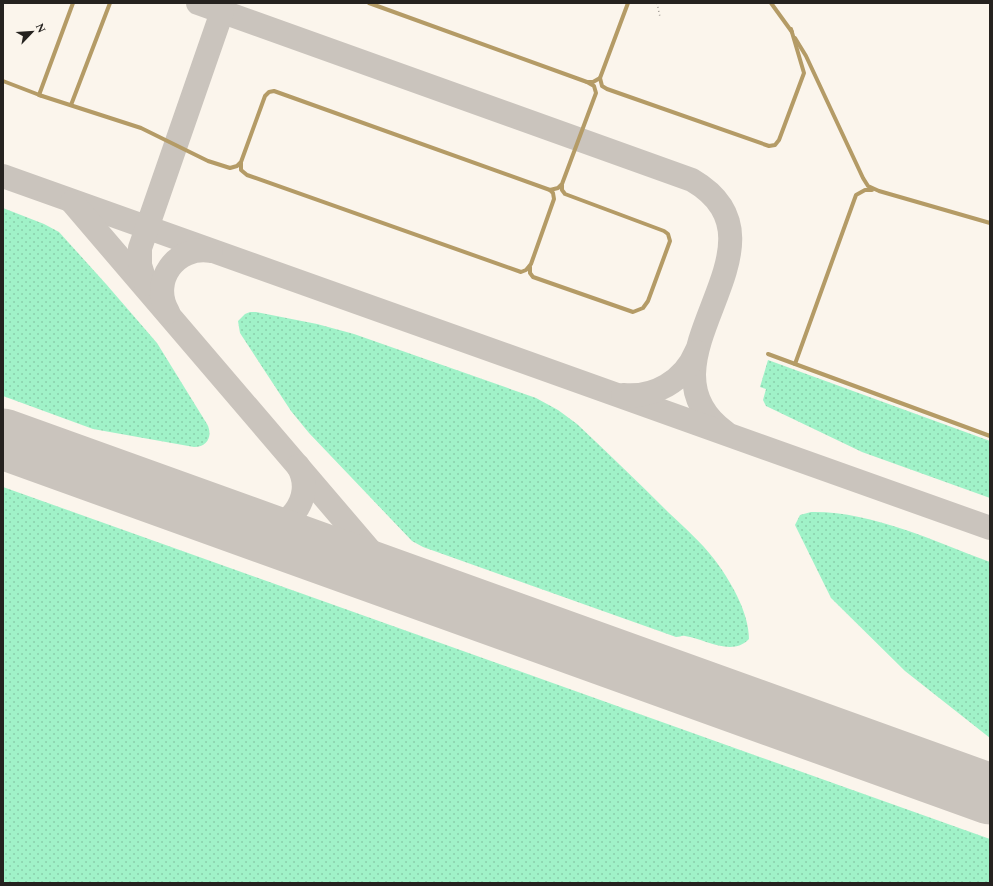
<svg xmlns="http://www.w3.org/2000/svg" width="993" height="886" font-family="Spectral,serif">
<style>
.grass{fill:url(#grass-dots)}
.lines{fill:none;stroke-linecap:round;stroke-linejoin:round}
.taxiway{stroke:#cac4bd;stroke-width:24}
.runway{stroke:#cac4bd;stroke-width:61}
.path{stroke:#9f9a94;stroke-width:1.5;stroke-dasharray:1 3;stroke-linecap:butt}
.lane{stroke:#b49b66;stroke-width:4}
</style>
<defs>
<pattern id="grass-dots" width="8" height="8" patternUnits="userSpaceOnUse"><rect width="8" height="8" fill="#a0f2c8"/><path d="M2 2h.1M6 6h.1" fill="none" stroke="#8acfab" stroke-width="1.8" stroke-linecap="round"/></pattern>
</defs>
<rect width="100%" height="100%" fill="#fbf5ec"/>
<g class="grass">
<path d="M3 208 44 224 59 232 106 284 157 343 207 424C213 435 208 447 194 447L93 429 3 396Z"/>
<path d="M250 312H256L317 324 354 334 536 398 558 410 577 424C608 453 639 483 669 513 684 527 701 542 714 559 730 580 749 612 749 639 732 657 705 639 685 636 682 635 680 637 676 637L423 547 412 541 309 433 291 411 240 333 238 321 245 314Z"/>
<path d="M768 360 990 441V498L862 452 766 406 763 400 766 389 760 387Z"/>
<path d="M3 487 990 839V883H3Z"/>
<path d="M811 512C872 511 933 541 990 562V738L905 671 831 598 795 525 800 515Z"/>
</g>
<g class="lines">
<g class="taxiway">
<path d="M198 3 692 180C803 245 627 361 725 432"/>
<path d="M3 176 990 528"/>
<path d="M72 202 391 575 408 585"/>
<path d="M146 284 140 265V248L222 12"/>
<path d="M168 312C150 281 176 245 211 251"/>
<path d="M623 395C654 398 684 381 696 352"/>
<path d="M252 529C286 535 317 498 298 466"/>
</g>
<path class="runway" d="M3 439 990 794"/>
<path class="path" d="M657 3 660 17"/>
<g class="lane">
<path d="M73 3 39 95 141 128 208 161 230 168 237 166 241 162 265 96 269 92 274 91 550 190 558 188 562 184 596 93 594 86 587 82"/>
<path d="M369 3 587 82H593L600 78"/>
<path d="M628 3 600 78 602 86 607 89 769 146 775 145 779 140 804 73 791 29"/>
<path d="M771 3 792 32"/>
<path d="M795 38 806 56 863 178 868 186 879 191 990 223"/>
<path d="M3 81 42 96"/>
<path d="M71 105 110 3"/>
<path d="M241 163V170L247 175 521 272 526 270 531 264 554 199 553 193 550 190"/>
<path d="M530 267V273L533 277 633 312 643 308 648 301 670 241 668 234 664 231 565 194 562 190V185"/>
<path d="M768 354 990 436"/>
<path d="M795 364 856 195 865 190H872"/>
</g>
</g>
<rect width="993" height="886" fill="none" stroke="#25221f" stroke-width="8"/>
<g transform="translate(32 32) rotate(65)" stroke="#fbf5ec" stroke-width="3" paint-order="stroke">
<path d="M0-3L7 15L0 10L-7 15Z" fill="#25221f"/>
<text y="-6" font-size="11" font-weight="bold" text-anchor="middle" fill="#25221f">N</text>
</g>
</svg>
